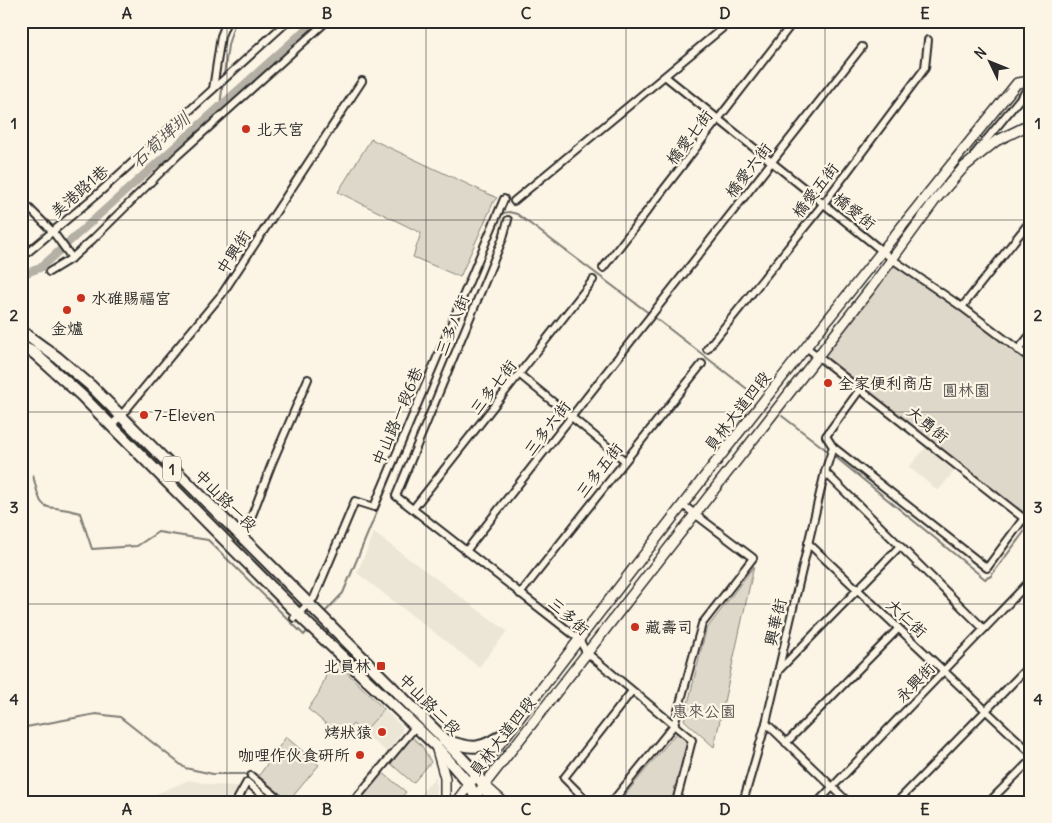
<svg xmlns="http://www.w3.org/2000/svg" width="1052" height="823" font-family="Delius,'LXGW WenKai TC',sans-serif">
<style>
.built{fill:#ece6d7}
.green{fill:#ded8ca;stroke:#84827a}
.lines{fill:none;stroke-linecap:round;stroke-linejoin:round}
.stream{stroke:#7d7b74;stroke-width:2}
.canal{stroke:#b4b0a5;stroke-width:8}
.minor-casing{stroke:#2b2b2b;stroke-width:10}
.tertiary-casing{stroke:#2b2b2b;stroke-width:11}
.secondary-casing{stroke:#2b2b2b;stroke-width:12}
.primary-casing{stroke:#2b2b2b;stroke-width:14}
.minor{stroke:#fcf5e5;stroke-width:6}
.tertiary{stroke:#fcf5e5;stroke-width:8}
.secondary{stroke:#fcf5e5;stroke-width:9}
.primary{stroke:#fcf5e5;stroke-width:10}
.grid{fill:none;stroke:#2b2b2b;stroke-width:1;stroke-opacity:0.55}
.poi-dot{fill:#c8321e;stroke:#fcf5e5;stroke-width:2}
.labels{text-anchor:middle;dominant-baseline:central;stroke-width:4.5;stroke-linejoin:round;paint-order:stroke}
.shield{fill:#fcf5e5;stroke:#6a6863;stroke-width:1}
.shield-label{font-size:15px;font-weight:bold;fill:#2b2b2b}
.poi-label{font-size:16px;fill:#2b2b2b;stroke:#fcf5e5;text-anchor:start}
.street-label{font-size:16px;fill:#2b2b2b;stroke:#fcf5e5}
.park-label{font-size:16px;fill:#585653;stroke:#fcf5e5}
.water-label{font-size:18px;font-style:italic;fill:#545350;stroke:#fcf5e5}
.neatline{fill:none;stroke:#2b2b2b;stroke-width:2}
.grid-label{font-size:16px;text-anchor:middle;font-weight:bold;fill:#2b2b2b}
</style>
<rect width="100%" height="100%" fill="#fcf5e5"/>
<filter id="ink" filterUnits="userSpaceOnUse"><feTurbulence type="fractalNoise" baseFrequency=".02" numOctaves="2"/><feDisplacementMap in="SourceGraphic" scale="10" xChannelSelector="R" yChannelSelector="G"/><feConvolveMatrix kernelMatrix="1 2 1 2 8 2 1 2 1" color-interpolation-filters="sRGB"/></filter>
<g filter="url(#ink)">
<g class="built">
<path d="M927 446 955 470 938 491 909 467Z"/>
<path d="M374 533 507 631 479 667 357 573Z"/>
<path d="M384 709 402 727V732L387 752 363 733Z"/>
<path d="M436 776 437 802H414Z"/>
<path d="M189 780 213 785 239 786 240 789 231 802H146L156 794Z"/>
</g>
<g class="green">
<path d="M371 139 497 198 494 201 460 277 413 257 421 233 338 192Z"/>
<path d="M892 259 1031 359V505L1024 518 817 356Z"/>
<path d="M754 566 714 747 684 720 706 630Z"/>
<path d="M335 661 384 709 363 733 353 724 342 737 308 709 319 693 331 663Z"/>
<path d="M678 731 689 739 672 802H619Z"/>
<path d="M286 737 319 765 288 802 258 777Z"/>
<path d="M412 737 422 746 431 762 413 783 389 762 409 738Z"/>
<path d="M382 772 406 792 399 800 401 802H366L361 797Z"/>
</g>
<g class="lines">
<g class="stream">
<path d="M224 75 228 45 235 21"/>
<path d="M220 106 223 82"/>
<path d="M499 219 503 213 509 212 517 214 650 314"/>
<path d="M654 317 755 395"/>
<path d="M782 416 829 452"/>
<path d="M833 455 985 579 991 576 1030 524"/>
<path d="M33 475C43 520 43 501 80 513L92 549 137 546 158 532 208 540 304 635 309 629"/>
<path d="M324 613 343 593 491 237"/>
<path d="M21 728 96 714 120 717 185 768 213 774H245L248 777"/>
</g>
<path class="canal" d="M21 275 40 268 315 21"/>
<g class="minor-casing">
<g id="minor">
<path d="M666 77 892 259 962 307 1031 359"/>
<path d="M213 89 221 36 227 21"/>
<path d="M974 155 1031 85"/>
<path d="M21 200 53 232 72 258"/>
<path d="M514 201 731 21"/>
<path d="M508 220 503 238 396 496 579 639 586 652 692 740 676 802"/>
<path d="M21 258 101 191 288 21"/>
<path d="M603 268 794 21"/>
<path d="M49 272 72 258 92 240 178 155 327 21"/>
<path d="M962 307 1031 220"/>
<path d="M806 347 1031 524"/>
<path d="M707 349 824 203 925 68 928 40"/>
<path d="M1018 350 1031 334"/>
<path d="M520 375 624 460"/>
<path d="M111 425 120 417 222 294 362 81"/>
<path d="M833 447 987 568 1024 518"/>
<path d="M825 472 984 629"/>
<path d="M413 509 593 280"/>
<path d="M243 539 272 463 308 379"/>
<path d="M808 543 1031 753"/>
<path d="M466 551 862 47"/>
<path d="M520 594 702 364"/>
<path d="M294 618 314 598 355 501 374 507 504 199"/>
<path d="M778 671 899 547"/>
<path d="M766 723 848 802"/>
<path d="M786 743 898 629"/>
<path d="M251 776 283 802"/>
<path d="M236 802 247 782 271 802"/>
<path d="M353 802 416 726"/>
<path d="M588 802 564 778 632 691"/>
<path d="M612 802 674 725 702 624 753 558 683 505"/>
<path d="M743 802 766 723 825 472 833 447 826 436 861 388"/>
<path d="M818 802 1031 580"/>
<path d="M897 802 1031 664"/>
<path d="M989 802 1031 760"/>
</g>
</g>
<g class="tertiary-casing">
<path id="tertiary" d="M485 785 504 802"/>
</g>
<g class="secondary-casing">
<g id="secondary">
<path d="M436 746 445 778V802"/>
<path d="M456 802C638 559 826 319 1017 83L1031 81"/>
<path d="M471 802 871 288 936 199 964 167 996 141 1031 124"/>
</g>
</g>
<g class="primary-casing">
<g id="primary">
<path d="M21 331 58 358 90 385 441 736C459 758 483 774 491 802"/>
<path d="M21 346 34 353 81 395 307 623 436 746 469 784 478 802"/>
<path d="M445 740C474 750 481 750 506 732"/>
</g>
</g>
<use href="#minor" class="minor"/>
<use href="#tertiary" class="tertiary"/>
<use href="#secondary" class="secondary"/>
<use href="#primary" class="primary"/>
</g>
</g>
<path class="grid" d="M227 21V802M426 21V802M626 21V802M825 21V802M21 220H1031M21 412H1031M21 604H1031"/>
<g class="poi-dot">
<circle cx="246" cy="129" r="5"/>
<circle cx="81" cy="298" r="5"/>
<circle cx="67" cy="310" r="5"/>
<circle cx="828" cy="383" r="5"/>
<circle cx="144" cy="415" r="5"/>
<circle cx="635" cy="627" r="5"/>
<rect x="376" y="661" width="10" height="10" rx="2.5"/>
<circle cx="382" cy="732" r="5"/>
<circle cx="360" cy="755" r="5"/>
</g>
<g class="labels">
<rect class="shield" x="163" y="456.5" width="18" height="25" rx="4"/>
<g class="shield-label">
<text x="172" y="469">1</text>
</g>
<g class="poi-label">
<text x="256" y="129">北天宮</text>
<text x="91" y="298">水碓賜福宮</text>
<text x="67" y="328" text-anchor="middle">金爐</text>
<text x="838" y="383">全家便利商店</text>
<text x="154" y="415">7-Eleven</text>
<text x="645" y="627">藏壽司</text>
<text x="371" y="666" text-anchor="end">北員林</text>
<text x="372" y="732" text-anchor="end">烤狀猿</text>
<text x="350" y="755" text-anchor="end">咖哩作伙食研所</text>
</g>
<g class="street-label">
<text transform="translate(689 137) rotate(-52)">橋愛七街</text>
<text transform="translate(748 170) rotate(-52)">橋愛六街</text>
<text transform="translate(815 190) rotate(-52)">橋愛五街</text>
<text transform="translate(79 191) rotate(-41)">美港路1巷</text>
<text transform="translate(855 211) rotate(39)">橋愛街</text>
<text transform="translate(233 252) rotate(-57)">中興街</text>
<text transform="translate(452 325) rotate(-68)">三多八街</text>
<text transform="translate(493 387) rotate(-52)">三多七街</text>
<text transform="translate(737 411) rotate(-52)">員林大道四段</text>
<text transform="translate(397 416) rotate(-67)">中山路一段6巷</text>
<text transform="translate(928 424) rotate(39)">大勇街</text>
<text transform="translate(547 428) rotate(-52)">三多六街</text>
<text transform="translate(599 470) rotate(-52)">三多五街</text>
<text transform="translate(226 500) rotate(45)">中山路一段</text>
<text transform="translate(569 616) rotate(41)">三多街</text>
<text transform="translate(907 618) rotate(43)">大仁街</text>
<text transform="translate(775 622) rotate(-77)">興華街</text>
<text transform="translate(915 682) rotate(-46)">永興街</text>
<text transform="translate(430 704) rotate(45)">中山路二段</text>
<text transform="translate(502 736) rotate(-52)">員林大道四段</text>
</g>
<g class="park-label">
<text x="966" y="390">圓林園</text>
<text x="704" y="711">惠來公園</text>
</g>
<g class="water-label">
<text transform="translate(160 140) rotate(-42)">石筍埤圳</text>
</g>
</g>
<rect width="1052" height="823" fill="none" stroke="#fcf5e5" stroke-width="55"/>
<g transform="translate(990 62) rotate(313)" stroke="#fcf5e5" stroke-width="4" paint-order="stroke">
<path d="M0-4L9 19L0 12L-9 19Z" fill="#2b2b2b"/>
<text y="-8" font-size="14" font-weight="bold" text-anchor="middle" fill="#2b2b2b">N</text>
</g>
<rect x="28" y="28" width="996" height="768" class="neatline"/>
<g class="grid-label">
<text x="127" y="19">A</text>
<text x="327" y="19">B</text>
<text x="526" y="19">C</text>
<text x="725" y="19">D</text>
<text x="925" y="19">E</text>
<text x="14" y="129">1</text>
<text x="1038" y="129">1</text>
<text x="14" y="321">2</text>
<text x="1038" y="321">2</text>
<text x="14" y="513">3</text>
<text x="1038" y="513">3</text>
<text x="14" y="705">4</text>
<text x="1038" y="705">4</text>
<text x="127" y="815">A</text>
<text x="327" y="815">B</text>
<text x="526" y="815">C</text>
<text x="725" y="815">D</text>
<text x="925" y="815">E</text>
</g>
</svg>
